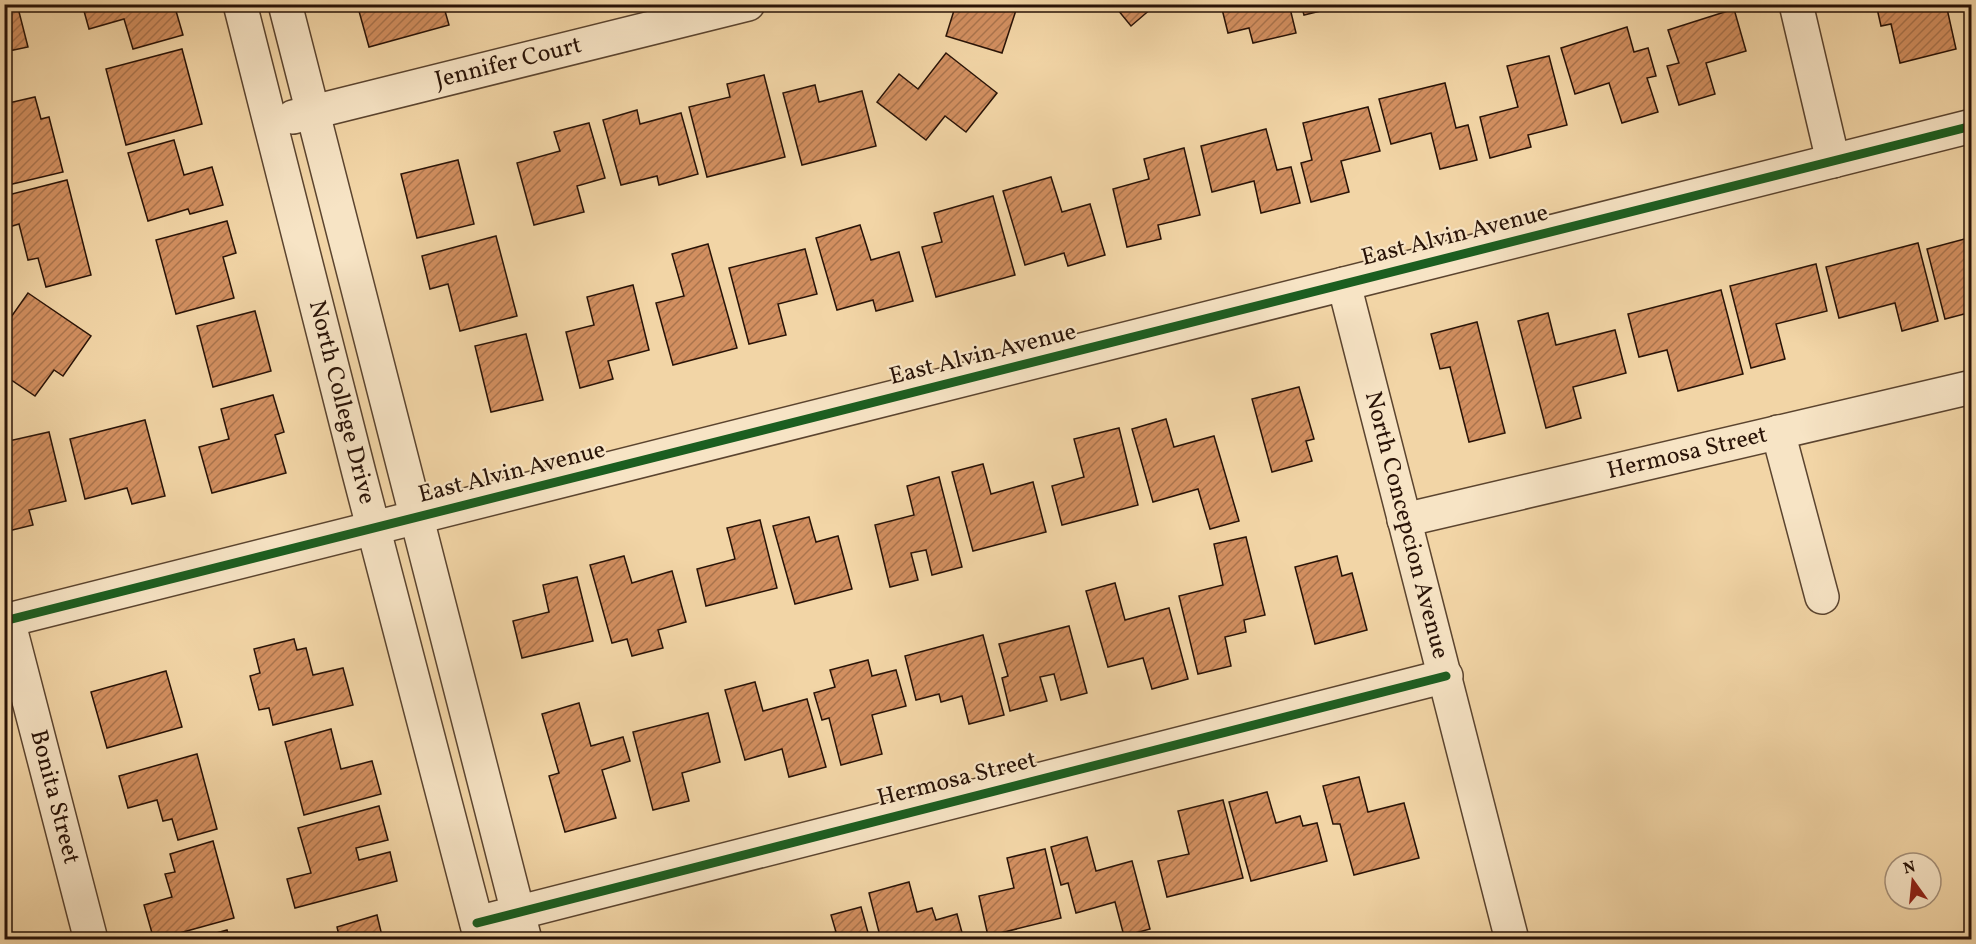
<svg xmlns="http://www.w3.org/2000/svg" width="1976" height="944" font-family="Vollkorn,serif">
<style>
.building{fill:url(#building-hatch);stroke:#291307;stroke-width:1.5}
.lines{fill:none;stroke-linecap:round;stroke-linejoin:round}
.minor-casing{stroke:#5b442f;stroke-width:36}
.minor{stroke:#f7e4c5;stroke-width:33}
.cycleway-casing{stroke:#f7e4c5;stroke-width:13}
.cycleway{stroke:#1b5e20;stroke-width:9}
.labels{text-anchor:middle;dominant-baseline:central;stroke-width:4.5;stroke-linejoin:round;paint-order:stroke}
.street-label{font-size:24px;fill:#291307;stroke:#f7e4c5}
</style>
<defs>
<pattern id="building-hatch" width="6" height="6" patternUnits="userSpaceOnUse" patternTransform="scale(1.5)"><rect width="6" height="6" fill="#d28f60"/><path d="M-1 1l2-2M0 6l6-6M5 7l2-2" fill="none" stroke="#aa744d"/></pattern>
</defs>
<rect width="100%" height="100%" fill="#f2d5a6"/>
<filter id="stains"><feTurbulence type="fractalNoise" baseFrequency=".00333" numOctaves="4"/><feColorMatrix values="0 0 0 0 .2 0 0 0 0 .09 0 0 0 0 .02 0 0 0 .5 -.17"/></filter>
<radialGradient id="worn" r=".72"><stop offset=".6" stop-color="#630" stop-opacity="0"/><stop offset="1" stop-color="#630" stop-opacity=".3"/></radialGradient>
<g class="building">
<path d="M4 4H17L28 47 4 52Z"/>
<path d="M82 4H174L183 35 133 49 124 19 89 29Z"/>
<path d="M357 4H443L449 25 369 47Z"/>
<path d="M956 4H1018L1002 53 946 36Z"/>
<path d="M1113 4H1149L1152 8 1131 26Z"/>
<path d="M1206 4H1289L1296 33 1253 43 1249 28 1228 33 1221 5 1207 8Z"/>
<path d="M1301 4H1349L1304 15Z"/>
<path d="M1876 4H1946L1956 49 1900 63 1891 24 1881 26Z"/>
<path d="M1734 9 1746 51 1706 63 1715 94 1679 105 1667 66 1679 63 1668 30Z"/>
<path d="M1627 27 1634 52 1648 48 1656 76 1647 78 1658 112 1622 123 1609 83 1575 94 1561 48Z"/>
<path d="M182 49 202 124 126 145 106 69Z"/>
<path d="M946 53 997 93 966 132 945 116 926 140 877 102 899 74 918 89Z"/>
<path d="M1549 56 1567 125 1528 135 1531 147 1490 158 1480 117 1518 107 1507 66Z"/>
<path d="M764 75 785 157 707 177 689 107 730 97 727 84Z"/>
<path d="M1445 83 1456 128 1468 125 1477 160 1440 169 1431 133 1391 144 1379 99Z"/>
<path d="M815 85 819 102 862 91 876 146 802 165 783 93Z"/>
<path d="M35 97 41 119 49 117 63 172 4 186V104Z"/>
<path d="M1368 107 1380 151 1341 161 1349 192 1311 202 1301 163 1312 160 1303 123Z"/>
<path d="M637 110 640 124 681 113 698 174 659 185 657 176 621 185 603 120Z"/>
<path d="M589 123 605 178 577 186 584 212 534 225 517 163 560 151 554 132Z"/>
<path d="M1266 129 1277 170 1291 167 1300 203 1261 213 1254 181 1212 192 1201 146Z"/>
<path d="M174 140 184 175 212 167 223 205 190 214 188 209 148 221 128 153Z"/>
<path d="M1184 148 1200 215 1158 225 1161 239 1127 247 1113 189 1149 179 1144 159Z"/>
<path d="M458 160 474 224 417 238 401 174Z"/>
<path d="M1051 177 1062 212 1090 204 1105 255 1068 266 1064 253 1025 265 1003 191Z"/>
<path d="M67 180 91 275 46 287 38 258 28 260 19 224 9 227 4 210V196Z"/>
<path d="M993 196 1015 275 936 297 922 247 942 242 934 213Z"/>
<path d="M227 221 236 253 223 257 234 298 176 314 156 240Z"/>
<path d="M860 225 871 260 899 252 913 301 876 311 873 300 837 310 816 238Z"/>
<path d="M496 236 517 316 460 331 448 284 430 289 422 256Z"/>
<path d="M1972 237V312L1945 319 1927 249Z"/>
<path d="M1918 243 1938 321 1902 331 1895 303 1839 318 1826 267Z"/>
<path d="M708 244 737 348 673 365 656 303 684 296 672 254Z"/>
<path d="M805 249 817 294 778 304 786 335 749 344 729 268Z"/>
<path d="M1816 264 1827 311 1776 324 1785 359 1751 368 1730 286Z"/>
<path d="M633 285 649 350 608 361 613 379 580 388 566 332 594 325 587 297Z"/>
<path d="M1721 290 1743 374 1678 391 1667 350 1639 357 1628 314Z"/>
<path d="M28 293 91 336 63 376 54 370 35 396 4 375V327Z"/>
<path d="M255 311 271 371 213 387 197 326Z"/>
<path d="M1548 313 1556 345 1615 330 1626 373 1573 387 1581 418 1546 428 1518 321Z"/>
<path d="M1477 322 1505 433 1469 442 1450 367 1440 369 1431 334Z"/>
<path d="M526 334 543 400 491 412 475 346Z"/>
<path d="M1299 387 1314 439 1306 441 1312 461 1272 472 1252 399Z"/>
<path d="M273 395 284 432 275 435 286 473 212 493 199 447 229 439 221 409Z"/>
<path d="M1166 419 1174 447 1214 436 1239 521 1210 529 1198 489 1153 502 1132 429Z"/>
<path d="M145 420 165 496 132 504 127 488 85 499 70 439Z"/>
<path d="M1119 428 1138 505 1062 525 1052 486 1084 477 1074 439Z"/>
<path d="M49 432 66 501 29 510 33 525 4 532V478L11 476 4 442Z"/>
<path d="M983 464 991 494 1033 482 1046 532 973 551 952 472Z"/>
<path d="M939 477 962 567 932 575 926 550 911 553 918 580 890 587 875 525 914 515 907 486Z"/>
<path d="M809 517 816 542 838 536 852 589 795 604 773 526Z"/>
<path d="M760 520 777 588 706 606 697 569 735 559 727 528Z"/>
<path d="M1246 537 1265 615 1244 620 1246 632 1225 637 1231 666 1198 674 1179 596 1223 585 1214 544Z"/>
<path d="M624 556 632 583 672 571 686 622 658 630 663 648 632 656 627 639 612 643 590 565Z"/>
<path d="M1337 556 1342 576 1352 573 1367 630 1315 644 1295 567Z"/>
<path d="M577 577 593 641 522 658 513 621 549 612 543 585Z"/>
<path d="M1115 583 1125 620 1169 608 1188 679 1152 689 1143 658 1108 667 1086 591Z"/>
<path d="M1069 626 1087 693 1061 700 1054 674 1040 677 1047 701 1010 711 1002 678 1008 676 999 644Z"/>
<path d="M983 635 1004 715 969 724 962 696 941 702 939 694 916 700 905 656Z"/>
<path d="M294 639 297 650 306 648 313 675 343 668 353 705 273 725 269 708 259 710 250 676 260 673 254 649Z"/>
<path d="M868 660 872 676 896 670 906 706 872 715 882 754 841 765 829 718 822 720 814 693 835 687 830 670Z"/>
<path d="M166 671 182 727 107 748 91 692Z"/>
<path d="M755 682 763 711 807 699 826 767 789 777 782 749 745 760 725 690Z"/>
<path d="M579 703 591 746 623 737 630 761 602 770 616 818 565 832 549 776 559 773 542 714Z"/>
<path d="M708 713 720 762 682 773 689 801 653 810 633 732Z"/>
<path d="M331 729 341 769 372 761 381 794 304 815 285 742Z"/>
<path d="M197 754 217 829 178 840 172 819 163 821 157 800 128 808 119 776Z"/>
<path d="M1359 777 1368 812 1404 803 1419 858 1354 875 1340 824H1333L1323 786Z"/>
<path d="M1267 792 1276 823 1300 816 1303 826 1317 823 1327 861 1251 881 1229 802Z"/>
<path d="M1223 800 1243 878 1167 897 1158 861 1189 854 1178 811Z"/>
<path d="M379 806 388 840 356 848 359 860 390 852 397 881 295 908 287 879 311 873 298 828Z"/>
<path d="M1087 837 1096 871 1132 861 1150 929 1124 936 1115 902 1076 913 1068 883 1061 885 1051 847Z"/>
<path d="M213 841 234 918 154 940 144 905 172 897 165 874 175 872 170 854Z"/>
<path d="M1045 849 1061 918 988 936 979 896 1014 888 1007 858Z"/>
<path d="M909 882 917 912 932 908 936 920 957 914 964 940H881L869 893Z"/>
<path d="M861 907 870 940H822L821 936 836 932 831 915Z"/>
<path d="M377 915 383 940H340L337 927Z"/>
<path d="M227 930 230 940H192Z"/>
</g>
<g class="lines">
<g class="minor-casing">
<g id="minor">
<path id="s1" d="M240 4 359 473 481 940"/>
<path d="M285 4 525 940"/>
<path d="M1796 4 1833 161"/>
<path id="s2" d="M293 117 748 4"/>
<path id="s3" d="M1344 284C1399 503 1457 721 1512 940"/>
<path d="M1778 432 1822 597"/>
<path id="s4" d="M1404 520 1972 387"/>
<path id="s5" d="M8 620 91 940"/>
<path d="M4 621 1972 126"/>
<path d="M477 923 1446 676"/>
</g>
</g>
<use href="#minor" class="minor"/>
<g class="cycleway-casing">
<g id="cycleway">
<path d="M4 621 1972 126"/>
<path d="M477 923 1446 676"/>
</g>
</g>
<use href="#cycleway" class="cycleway"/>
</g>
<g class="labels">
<g class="street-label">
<text stroke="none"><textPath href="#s2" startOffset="222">Jennifer Court</textPath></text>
<text transform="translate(1455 236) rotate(-14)">East Alvin Avenue</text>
<text transform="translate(983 355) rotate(-14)">East Alvin Avenue</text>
<text stroke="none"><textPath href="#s1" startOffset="411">North College Drive</textPath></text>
<text stroke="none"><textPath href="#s4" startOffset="291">Hermosa Street</textPath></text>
<text transform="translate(512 473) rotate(-14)">East Alvin Avenue</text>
<text stroke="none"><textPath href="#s3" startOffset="249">North Concepcion Avenue</textPath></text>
<text transform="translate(957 780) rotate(-14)">Hermosa Street</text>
<text stroke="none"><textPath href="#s5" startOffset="183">Bonita Street</textPath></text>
</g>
</g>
<rect width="1976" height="944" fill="none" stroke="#f2d5a6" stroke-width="24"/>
<rect x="6" y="6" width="1964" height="932" fill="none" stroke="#291307" stroke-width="3"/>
<rect x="12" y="12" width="1952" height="920" fill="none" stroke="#291307" stroke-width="1.5"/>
<g transform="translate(1913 881) rotate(345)"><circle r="28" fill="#f7e4c5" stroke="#a59079" stroke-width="1.5"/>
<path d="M0-4.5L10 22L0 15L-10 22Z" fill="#8f2418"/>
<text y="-9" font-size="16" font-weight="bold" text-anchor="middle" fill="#291307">N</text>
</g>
<rect width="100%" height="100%" filter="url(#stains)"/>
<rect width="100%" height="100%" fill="url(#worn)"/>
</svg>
